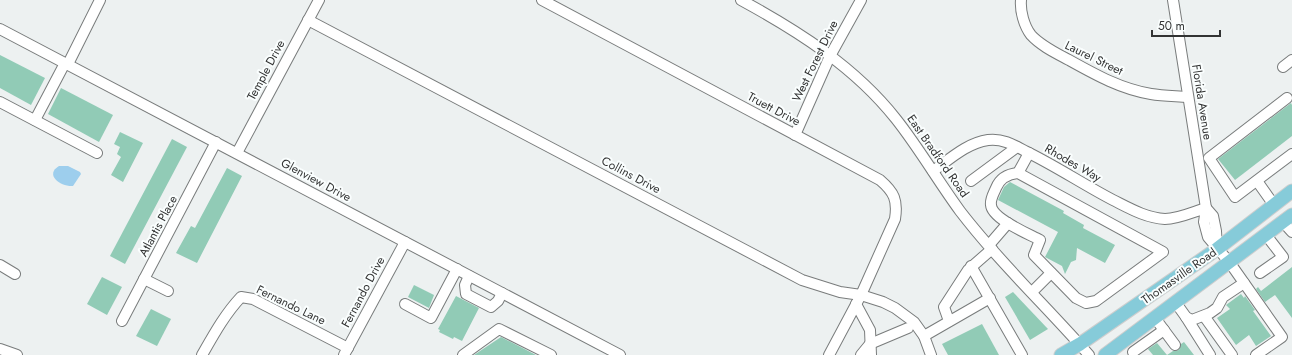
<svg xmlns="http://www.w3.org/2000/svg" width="1292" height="355" font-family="Jost,sans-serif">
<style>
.water{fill:#9dceed}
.building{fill:#91cbb6}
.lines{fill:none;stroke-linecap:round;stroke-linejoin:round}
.minor-casing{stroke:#797c7c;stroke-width:12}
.major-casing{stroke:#cecece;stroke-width:15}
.minor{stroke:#fff;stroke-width:10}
.major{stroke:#86cbd9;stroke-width:13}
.labels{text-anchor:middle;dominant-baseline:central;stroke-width:4;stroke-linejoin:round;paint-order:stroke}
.street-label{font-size:12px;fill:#323333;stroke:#fafefe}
</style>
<rect width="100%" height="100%" fill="#edf1f1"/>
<path class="water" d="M59 166H68L80 172 81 174 73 186C61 187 44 175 59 166Z"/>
<g class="building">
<path d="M0 55 45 78 31 105 0 88Z"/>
<path d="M61 88 113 115 99 142 48 114Z"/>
<path d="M1291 103 1292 105V136L1235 180 1218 159Z"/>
<path d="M120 132 143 143 123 182 111 175 121 157 117 154 120 147 114 144Z"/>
<path d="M172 139 187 147 125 264 110 256Z"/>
<path d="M227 168 242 176 197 263 176 253 191 226 195 228Z"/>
<path d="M1010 182 1064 211 1063 213 1084 225 1083 228 1115 245 1105 263 1077 248 1076 260 1071 262 1065 274 1062 266 1045 257 1058 232 998 200 1004 187Z"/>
<path d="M1292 267V318L1275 295 1265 302 1256 289 1258 287 1261 291Z"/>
<path d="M102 277 122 287 107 315 87 304Z"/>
<path d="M414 285 434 295 429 308 408 297Z"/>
<path d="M1013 292 1048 329 1030 340 1005 297Z"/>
<path d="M1241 294 1244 298 1245 296 1255 310 1253 311 1271 336 1256 346 1249 335 1236 345 1217 318 1230 309 1226 305Z"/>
<path d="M456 296 479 308 462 341 454 337 453 339 439 332 440 330 438 329Z"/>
<path d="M151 309 171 319 157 346 136 336Z"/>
<path d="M982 324 999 355H948L942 344Z"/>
<path d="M501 337 536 355H474Z"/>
<path d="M1184 342 1194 355H1167L1173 351 1179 350 1181 344Z"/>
<path d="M1157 343 1167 355H1153L1148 349Z"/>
</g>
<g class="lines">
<g class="minor-casing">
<g id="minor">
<path d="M542 0 880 180C894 192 898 200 895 219L861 295 829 355"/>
<path d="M741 0C798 31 855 67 896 119 919 148 938 181 960 211 999 262 1047 307 1089 355"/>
<path d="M1021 0C1020 11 1024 26 1031 35 1041 46 1056 53 1069 60 1096 75 1121 89 1151 94 1163 96 1176 96 1188 97"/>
<path d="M1173 0 1206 208 1204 222 1208 237 1230 263 1282 337 1256 355"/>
<path d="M308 20 802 280 840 292 861 295 883 302 895 308 914 322 924 336 931 355"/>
<path d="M0 29 620 355"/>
<path d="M68 64 100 0"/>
<path d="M1283 67 1292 60"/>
<path d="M1287 98 1209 158 1235 197 1292 154"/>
<path d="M0 102 97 153"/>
<path d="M35 120 65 63"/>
<path d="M795 135 830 56 861 0"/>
<path d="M237 153 319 0"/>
<path d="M933 171C950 159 967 143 988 140 1002 138 1014 145 1025 151 1056 166 1084 185 1113 200 1129 208 1146 218 1165 219 1178 219 1193 212 1206 208"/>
<path d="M1018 173 1163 252 1096 301 1086 303 1076 298 1034 255 1040 240C1029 234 992 219 991 205 990 199 994 193 996 188 1000 178 1008 174 1018 173Z"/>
<path d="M1018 173 1029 153"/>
<path d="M971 181 1017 147"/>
<path d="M1257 181 1274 205"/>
<path d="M1206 208 1213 216 1216 231 1217 249"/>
<path d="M1283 222 1292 232"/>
<path d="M989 245 1008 223"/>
<path d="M0 265 15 274"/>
<path d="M971 266 1022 355"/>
<path d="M1260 273 1283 257 1266 235"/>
<path d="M469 276 465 285 466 294 491 307 498 301 502 293"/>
<path d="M144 279 168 291"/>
<path d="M1032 292 1051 273"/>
<path d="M1176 303 1186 317 1192 320 1210 313 1217 308 1223 297 1244 283"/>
<path d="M405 304 431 318 457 269"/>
<path d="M856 304 870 330 871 355"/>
<path d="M1204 316 1232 355"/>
<path d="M1186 317 1210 355"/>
<path d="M1155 318 1175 345"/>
<path d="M122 321 216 142"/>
<path d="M949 321 944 307 968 270 992 249"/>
<path d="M924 336 990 298"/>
<path d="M0 349 17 355"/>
<path d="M1133 352 1164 330"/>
<path d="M202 355C214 334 225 314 241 297L253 299 348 348"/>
<path d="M344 355 405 242"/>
<path d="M463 355 499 329 551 355"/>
<path d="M861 355 870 344 908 328"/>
</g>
</g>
<g class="major-casing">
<g id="major">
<path d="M1061 355 1080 344 1217 249 1292 191"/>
<path d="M1105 355 1292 215"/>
</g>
</g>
<use href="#minor" class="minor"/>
<use href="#major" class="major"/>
</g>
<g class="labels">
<g class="street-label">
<text transform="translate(1094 58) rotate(26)">Laurel Street</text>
<text transform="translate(815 61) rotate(-64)">West Forest Drive</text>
<text transform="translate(266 70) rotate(-62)">Temple Drive</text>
<text transform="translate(1202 102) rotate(81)">Florida Avenue</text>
<text transform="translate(774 109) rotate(28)">Truett Drive</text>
<text transform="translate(938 156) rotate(55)">East Bradford Road</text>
<text transform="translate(1073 163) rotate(30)">Rhodes Way</text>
<text transform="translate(631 175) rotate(28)">Collins Drive</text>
<text transform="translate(316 180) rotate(28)">Glenview Drive</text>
<text transform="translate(158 226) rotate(-62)">Atlantis Place</text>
<text transform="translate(1179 276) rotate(-35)">Thomasville Road</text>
<text transform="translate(363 292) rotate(-62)">Fernando Drive</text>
<text transform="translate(291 305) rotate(26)">Fernando Lane</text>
</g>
</g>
<path d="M1152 30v6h68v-6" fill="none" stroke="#323333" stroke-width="2"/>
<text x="1158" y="30" font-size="12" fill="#323333" stroke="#fafefe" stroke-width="3" paint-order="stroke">50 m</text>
</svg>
